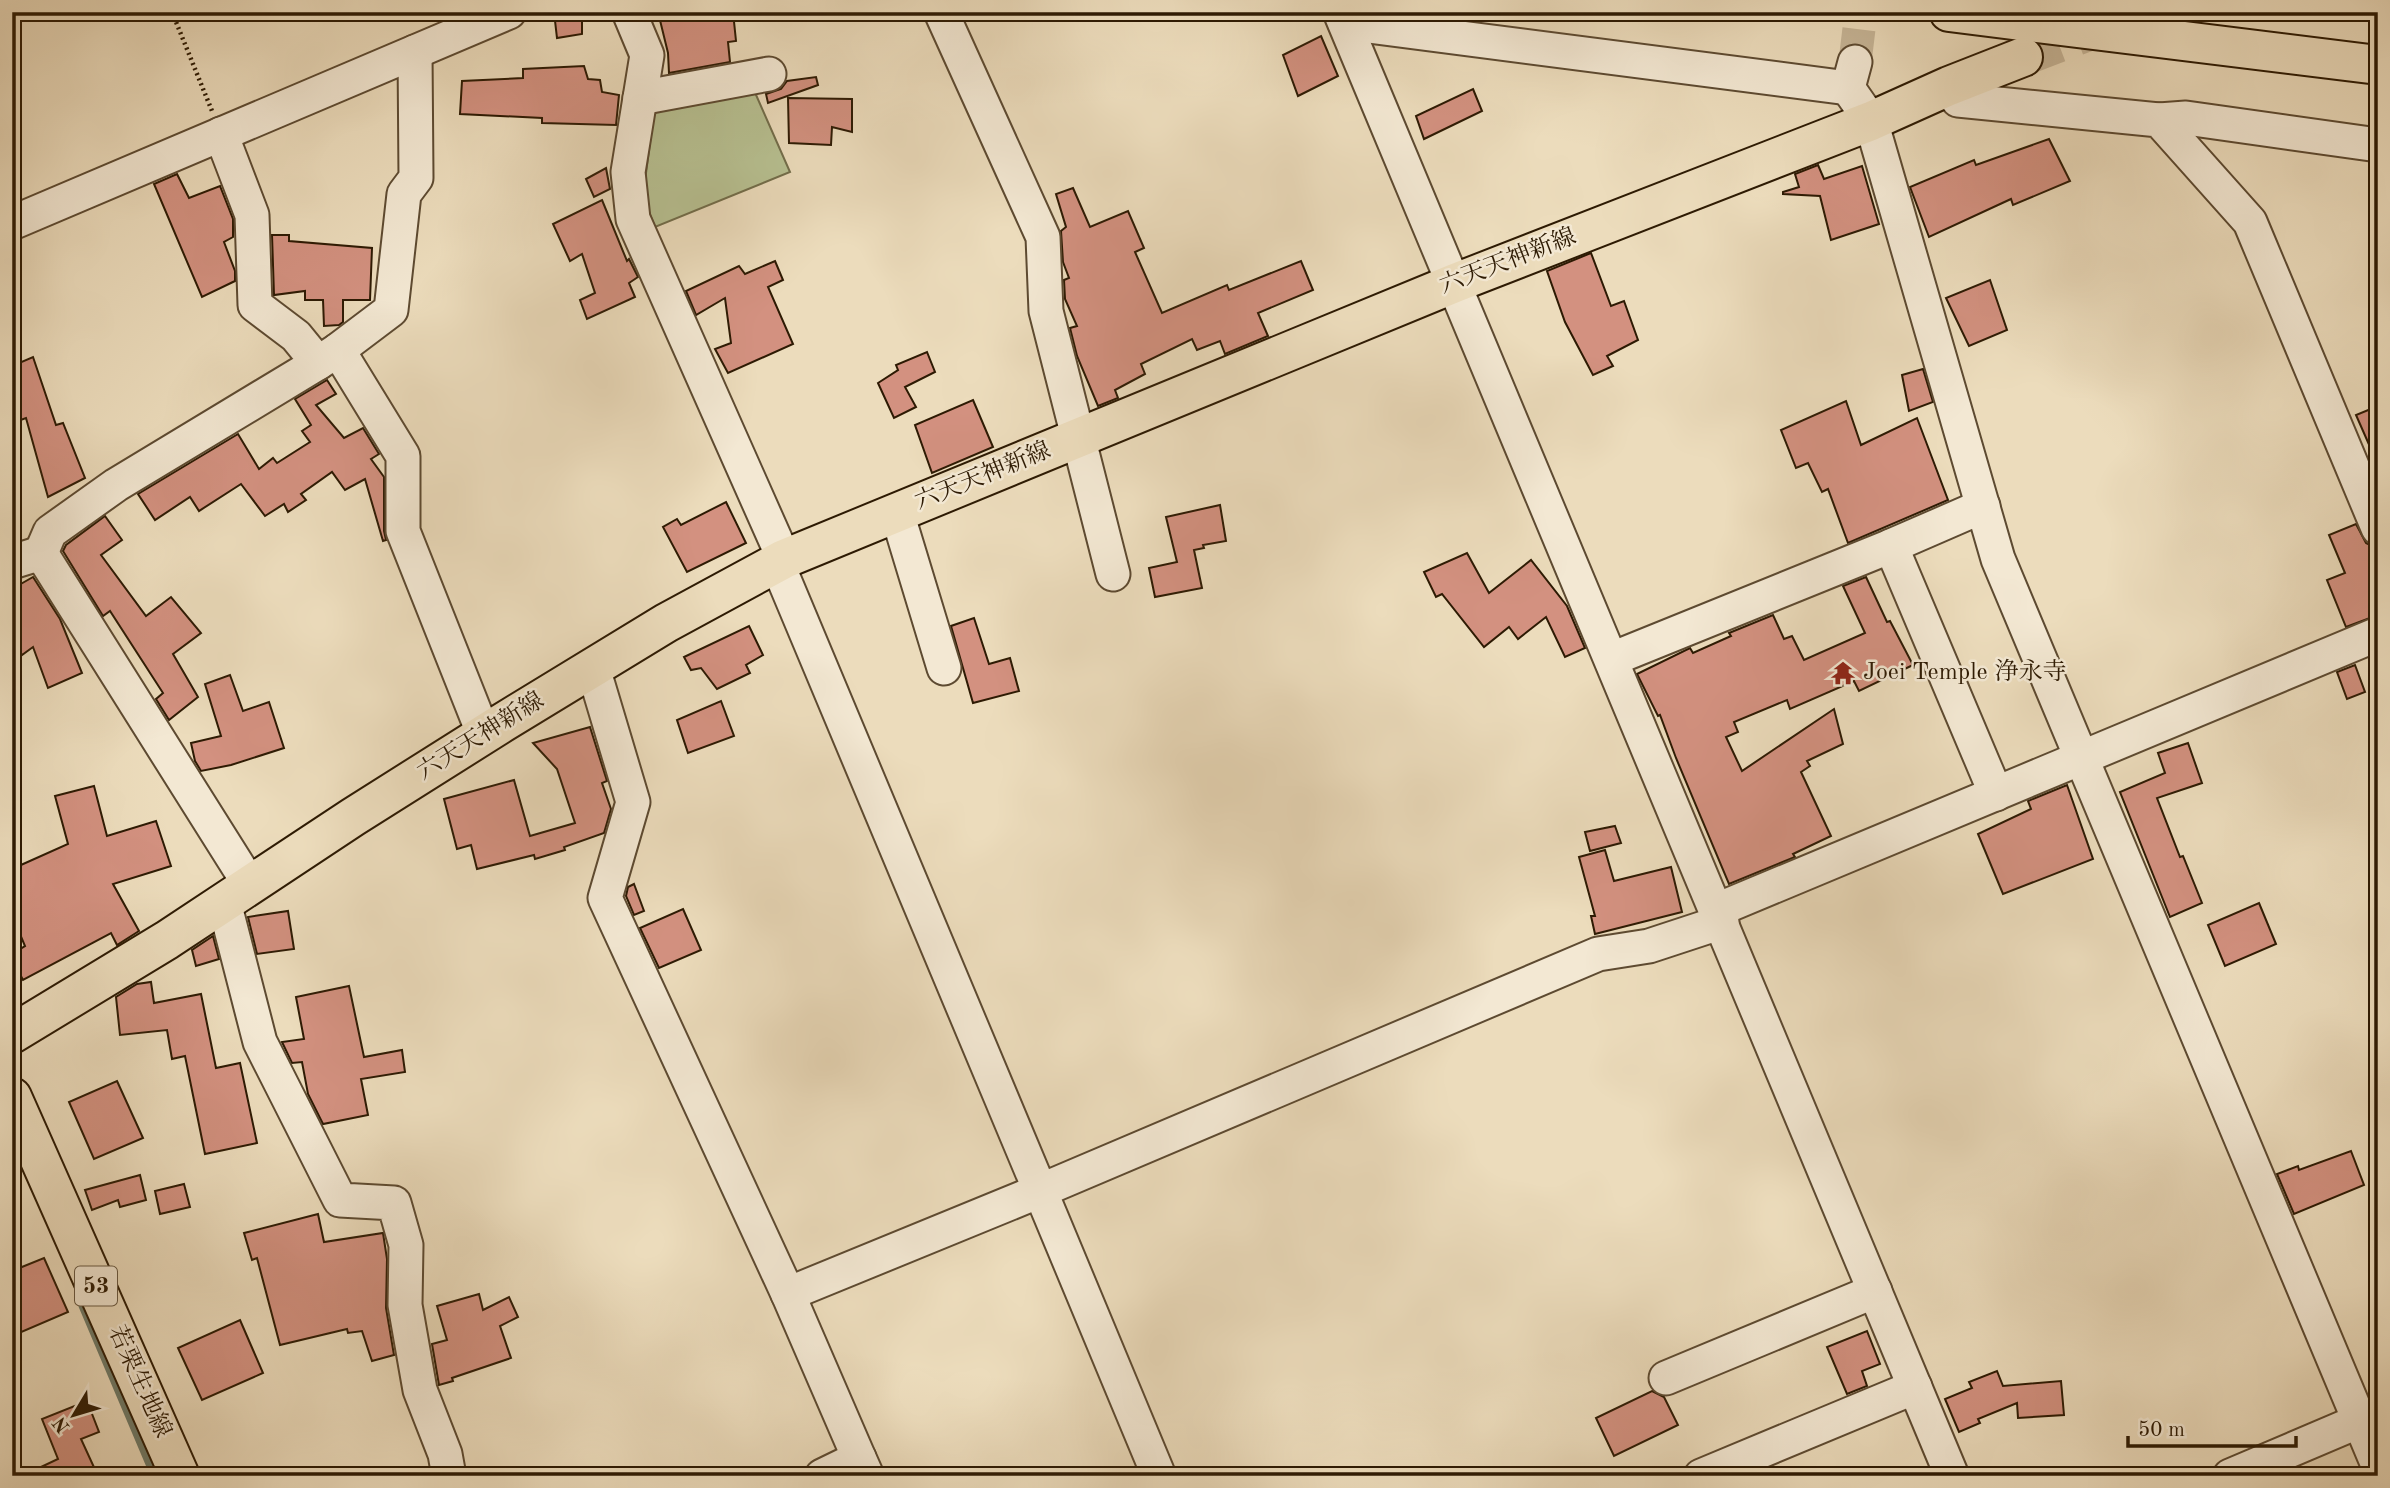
<svg xmlns="http://www.w3.org/2000/svg" width="2390" height="1488" font-family="'Old Standard TT','Noto Serif JP',serif">
<style>
.green{fill:#b7c091;stroke:#726d4a;stroke-width:2}
.lines{fill:none;stroke-linecap:round;stroke-linejoin:round}
.stream{stroke:#6e7b6a;stroke-width:7}
.building{fill:#d39180;stroke:#2d1a03;stroke-width:2}
.minor-tunnel{stroke:#c6b597;stroke-width:33;stroke-dasharray:33 17;stroke-linecap:butt}
.major-tunnel{stroke:#c6b597;stroke-width:38;stroke-dasharray:38 19;stroke-linecap:butt}
.minor-casing{stroke:#5d4a31;stroke-width:37}
.major-casing{stroke:#2d1a03;stroke-width:42}
.highway-casing{stroke:#2d1a03;stroke-width:42}
.path{stroke:#2d1a03;stroke-width:4.5;stroke-dasharray:2 3.5;stroke-linecap:butt}
.minor{stroke:#f3e8d3;stroke-width:33}
.major{stroke:#ecdcbc;stroke-width:38}
.highway{stroke:#ecdcbc;stroke-width:38}
.labels{text-anchor:middle;dominant-baseline:central;stroke-width:5;stroke-linejoin:round;paint-order:stroke}
.shield{fill:#f3e8d3;stroke:#685841;stroke-width:2}
.shield-label{font-size:23px;font-weight:bold;fill:#2d1a03}
.street-label{font-size:24px;fill:#2d1a03;stroke:#f3e8d3}
.poi-label{font-size:24px;fill:#2d1a03;stroke:#f3e8d3;text-anchor:start}
</style>
<rect width="100%" height="100%" fill="#ecdcbc"/>
<filter id="stains"><feTurbulence type="fractalNoise" baseFrequency=".00286" numOctaves="4"/><feColorMatrix values="0 0 0 0 .2 0 0 0 0 .09 0 0 0 0 .02 0 0 0 .5 -.17"/></filter>
<radialGradient id="worn" r=".72"><stop offset=".6" stop-color="#630" stop-opacity="0"/><stop offset="1" stop-color="#630" stop-opacity=".3"/></radialGradient>
<path class="green" d="M753 88 790 172 655 227 643 196 655 104Z"/>
<g class="lines">
<path class="stream" d="M82 1306 154 1476"/>
</g>
<g class="building">
<path d="M554 12H582V34L557 38Z"/>
<path d="M658 12H733L736 41 728 42 730 62 669 73 668 53Z"/>
<path d="M1321 36 1338 76 1298 96 1283 55Z"/>
<path d="M584 66 588 79 600 80 602 92 619 95 616 125 542 123V118L460 114 462 81 523 78V69Z"/>
<path d="M816 77 818 85 768 103 766 94 781 89 787 81Z"/>
<path d="M1473 89 1482 111 1424 139 1416 116Z"/>
<path d="M788 98 852 99V132L832 127 831 145 789 143Z"/>
<path d="M2049 139 2070 181 2013 205 2011 199 1929 237 1910 187 1974 160 1976 165Z"/>
<path d="M1818 165 1824 179 1862 166 1879 224 1831 240 1820 196 1783 194V192L1799 187 1795 174Z"/>
<path d="M606 168 610 189 594 197 586 179Z"/>
<path d="M177 174 189 198 220 186 233 219V237L224 242 235 271V281L202 297 154 184Z"/>
<path d="M1073 188 1090 227 1128 211 1144 248 1135 252 1162 313 1227 285 1229 290 1301 261 1313 290 1258 313 1268 336 1225 354 1220 341 1197 350 1192 339 1141 364 1145 374 1115 390 1118 398 1098 406 1077 356 1070 328 1077 326 1065 299 1064 280 1069 278 1063 262 1061 231 1066 227 1056 194Z"/>
<path d="M602 200 627 261 629 259 638 277 629 283 635 297 587 319 580 300 595 293 582 254 570 261 553 224Z"/>
<path d="M272 235H289V241L372 248 370 300H343V322L339 325 324 326 323 300H305V291L274 295Z"/>
<path d="M1591 253 1611 306 1624 301 1638 340 1607 356 1613 366 1593 375 1565 322 1547 271Z"/>
<path d="M775 261 783 280 768 287 793 344 728 373 715 349 731 343 725 298 696 315 686 291 739 266 745 274Z"/>
<path d="M1990 280 2007 330 1969 346 1946 298Z"/>
<path d="M927 352 935 372 905 387 916 407 894 418 878 383 898 370 896 365Z"/>
<path d="M33 357 56 425 63 423 85 478 48 497 26 418 12 423V382L16 381 12 366Z"/>
<path d="M1923 369 1933 402 1909 411 1902 375Z"/>
<path d="M327 380 336 394 316 405 344 438 363 428 379 454 371 459 384 477V531L386 540 383 541 365 479 345 490 332 472 301 494 306 500 288 512 284 504 265 516 241 484 199 511 190 497 155 520 138 494 238 434 259 469 273 458 277 463 310 442 302 431 311 425 295 399Z"/>
<path d="M973 400 993 447 932 473 915 425Z"/>
<path d="M1846 401 1861 445 1917 418 1948 500 1848 543 1828 489 1822 492 1808 463 1796 468 1781 430Z"/>
<path d="M2378 406V465L2356 415Z"/>
<path d="M726 502 746 543 687 572 663 527 677 519 681 525Z"/>
<path d="M1220 505 1226 541 1203 545 1204 548 1194 550 1202 588 1155 597 1149 568 1177 562 1166 517Z"/>
<path d="M105 516 122 540 101 555 146 616 171 597 201 633 173 654 198 697 169 720 156 699 163 693 110 611 103 616 63 551 66 545Z"/>
<path d="M2356 524 2366 543 2372 546 2378 559V615L2346 627 2327 580 2345 573 2329 535Z"/>
<path d="M1467 553 1489 593 1531 560 1567 606 1585 648 1565 657 1546 617 1518 639 1509 627 1484 647 1442 594 1436 597 1424 572Z"/>
<path d="M33 577 60 619 82 673 48 688 33 647 22 655 12 638V589Z"/>
<path d="M1866 577 1887 622 1890 621 1913 665 1859 691 1854 681 1790 709 1787 700 1734 722 1738 732 1726 737 1742 771 1834 709 1843 744 1807 761 1810 766 1801 772 1831 836 1793 854 1795 857 1729 884 1676 758 1660 715 1658 716 1637 674 1690 648 1693 653 1731 636 1729 633 1773 615 1784 639 1792 636 1804 660 1865 633 1843 586Z"/>
<path d="M974 618 989 664 1010 658 1019 691 973 703 951 626Z"/>
<path d="M749 626 763 655 746 665 750 673 717 689 701 668 691 670 684 657Z"/>
<path d="M2355 665 2365 692 2347 699 2337 672Z"/>
<path d="M230 675 243 711 269 702 284 748 231 765 201 771 195 761 191 743 221 736 205 684Z"/>
<path d="M721 701 734 736 688 753 677 720Z"/>
<path d="M590 727 607 781 602 783 611 809 604 833 564 847 565 850 535 859 534 855 477 869 471 845 457 849 444 799 514 780 530 836 575 823 557 769 533 743Z"/>
<path d="M2188 743 2202 783 2157 798 2180 857 2183 856 2202 903 2170 917 2120 792 2165 773 2158 753Z"/>
<path d="M2067 785 2093 859 2003 894 1978 834 2031 809 2028 801Z"/>
<path d="M94 786 107 836 156 821 171 866 113 884 139 931 117 945 111 933 23 980 12 959V954L25 946 12 915V869L68 844 55 796Z"/>
<path d="M1615 826 1621 843 1590 851 1585 832Z"/>
<path d="M1605 850 1614 881 1671 867 1682 912 1595 934 1591 916H1595L1579 857Z"/>
<path d="M634 884 644 911 634 915 626 896 628 887Z"/>
<path d="M2259 903 2276 944 2225 966 2208 925Z"/>
<path d="M683 909 701 950 659 968 640 928Z"/>
<path d="M288 911 294 949 257 954 248 917Z"/>
<path d="M213 936 219 959 196 966 192 950Z"/>
<path d="M151 982 154 1003 201 994 216 1068 240 1063 257 1143 205 1154 185 1056 172 1059 167 1030 120 1035 116 997 137 984Z"/>
<path d="M349 986 364 1057 402 1050 405 1072 361 1079 368 1115 323 1124 308 1094 302 1062 292 1063 282 1042 304 1039 296 997Z"/>
<path d="M117 1081 143 1138 94 1159 69 1102Z"/>
<path d="M2351 1151 2364 1185 2294 1214 2277 1174 2298 1166 2299 1170Z"/>
<path d="M140 1175 146 1200 120 1207 118 1200 92 1210 85 1190Z"/>
<path d="M184 1184 190 1207 160 1214 155 1191Z"/>
<path d="M318 1214 324 1242 383 1233 387 1259 386 1308 394 1355 372 1361 362 1331 348 1333 347 1329 280 1345 257 1258 252 1260 244 1233Z"/>
<path d="M44 1258 68 1312 12 1336V1271Z"/>
<path d="M479 1294 483 1310 509 1297 518 1317 500 1326 511 1358 452 1378 453 1381 439 1385 432 1344 447 1340 437 1306Z"/>
<path d="M240 1320 263 1373 202 1400 178 1348Z"/>
<path d="M1867 1331 1880 1364 1862 1371 1867 1386 1847 1394 1827 1347Z"/>
<path d="M1997 1371 2003 1386 2061 1381 2064 1415 2018 1418 2017 1403 1978 1419 1980 1423 1959 1432 1945 1399 1972 1388 1969 1382Z"/>
<path d="M1652 1391 1664 1397 1678 1425 1614 1456 1596 1418Z"/>
<path d="M87 1401 99 1432 81 1439 98 1476H22L58 1459 42 1419Z"/>
</g>
<g class="lines">
<path class="minor-tunnel" d="M1855 62 1861 12"/>
<path class="major-tunnel" d="M2023 57 2141 12"/>
<g class="minor-casing">
<g id="minor">
<path d="M629 12 647 55 628 172 633 219 784 559"/>
<path d="M941 12 1043 237 1046 311 1113 574"/>
<path d="M1340 12 1952 1476"/>
<path d="M1345 23 1848 88"/>
<path d="M1855 62 1848 88 1871 121 1998 559 2378 1465"/>
<path d="M1949 86 1958 100 2159 120 2250 222 2378 528"/>
<path d="M640 98 769 74"/>
<path d="M2159 120 2186 118 2378 145"/>
<path d="M12 223 509 12"/>
<path d="M338 350 391 310 404 194 416 178 415 52"/>
<path d="M318 363 338 350 403 456V531L484 735"/>
<path d="M897 513 944 668"/>
<path d="M1891 546 1983 506"/>
<path d="M41 553 50 532 116 485 318 363 296 336 255 305 252 215 221 134"/>
<path d="M12 562 41 553 250 885"/>
<path d="M777 563C903 867 1033 1171 1159 1476"/>
<path d="M1612 659 1891 546 1996 794"/>
<path d="M593 668 633 802 605 898 788 1294 859 1458"/>
<path d="M224 902 260 1042 340 1200 394 1203 406 1245 405 1305 420 1390 445 1454 449 1476"/>
<path d="M1717 910 2378 634"/>
<path d="M788 1294 1042 1190 1598 954 1649 946 1722 922"/>
<path d="M1666 1378 1875 1291"/>
<path d="M822 1476 859 1458 867 1476"/>
<path d="M1701 1476 1915 1387"/>
<path d="M2230 1476 2378 1413"/>
</g>
</g>
<g class="major-casing">
<g id="major">
<path d="M12 1034 167 940 353 817 502 723 666 623 784 559 1455 283 1871 121 1949 86 2023 57"/>
<path d="M12 1097 180 1476"/>
</g>
</g>
<g class="highway-casing">
<path id="highway" d="M1949 12 2378 65"/>
</g>
<path class="path" d="M172 12 212 111"/>
<use href="#minor" class="minor"/>
<use href="#major" class="major"/>
<use href="#highway" class="highway"/>
</g>
<defs>
<g id="temple-bare" transform="scale(1.89)"><path d="M0-6L5-2H3V0L6.5 2.5H4V6H1.5V3h-3V6H-4V2.5H-6.5L-3 0V-2H-5Z" fill="#8f2418" stroke="#f3e8d3" stroke-width="2.5" paint-order="stroke"/></g>
</defs>
<g fill-rule="evenodd">
<use href="#temple-bare" x="1843" y="673"/>
</g>
<g class="labels">
<rect class="shield" x="75" y="1266.5" width="42" height="39" rx="5"/>
<g class="shield-label">
<text x="96" y="1286">53</text>
</g>
<g class="street-label">
<text transform="translate(1508 262) rotate(-21)">六天天神新線</text>
<text transform="translate(983 477) rotate(-22)">六天天神新線</text>
<text transform="translate(481 737) rotate(-32)">六天天神新線</text>
<text transform="translate(139 1382) rotate(66)">若栗生地線</text>
</g>
<g class="poi-label">
<text x="1863" y="673">Joei Temple 浄永寺</text>
</g>
</g>
<rect width="2390" height="1488" fill="none" stroke="#ecdcbc" stroke-width="42"/>
<rect x="14" y="14" width="2362" height="1460" fill="none" stroke="#2d1a03" stroke-width="3.5"/>
<rect x="21" y="21" width="2348" height="1446" fill="none" stroke="#2d1a03" stroke-width="2"/>
<g transform="translate(74 1415) rotate(232)" stroke="#f3e8d3" stroke-width="5" paint-order="stroke">
<path d="M0-5L12 26L0 18L-12 26Z" fill="#2d1a03"/>
<text y="-10" font-size="19" font-weight="bold" text-anchor="middle" fill="#2d1a03">N</text>
</g>
<path d="M2128 1436v10h168v-10" fill="none" stroke="#2d1a03" stroke-width="3.5"/>
<text x="2138" y="1436" font-size="21" fill="#2d1a03" stroke="#f3e8d3" stroke-width="5" paint-order="stroke">50 m</text>
<rect width="100%" height="100%" filter="url(#stains)"/>
<rect width="100%" height="100%" fill="url(#worn)"/>
</svg>
